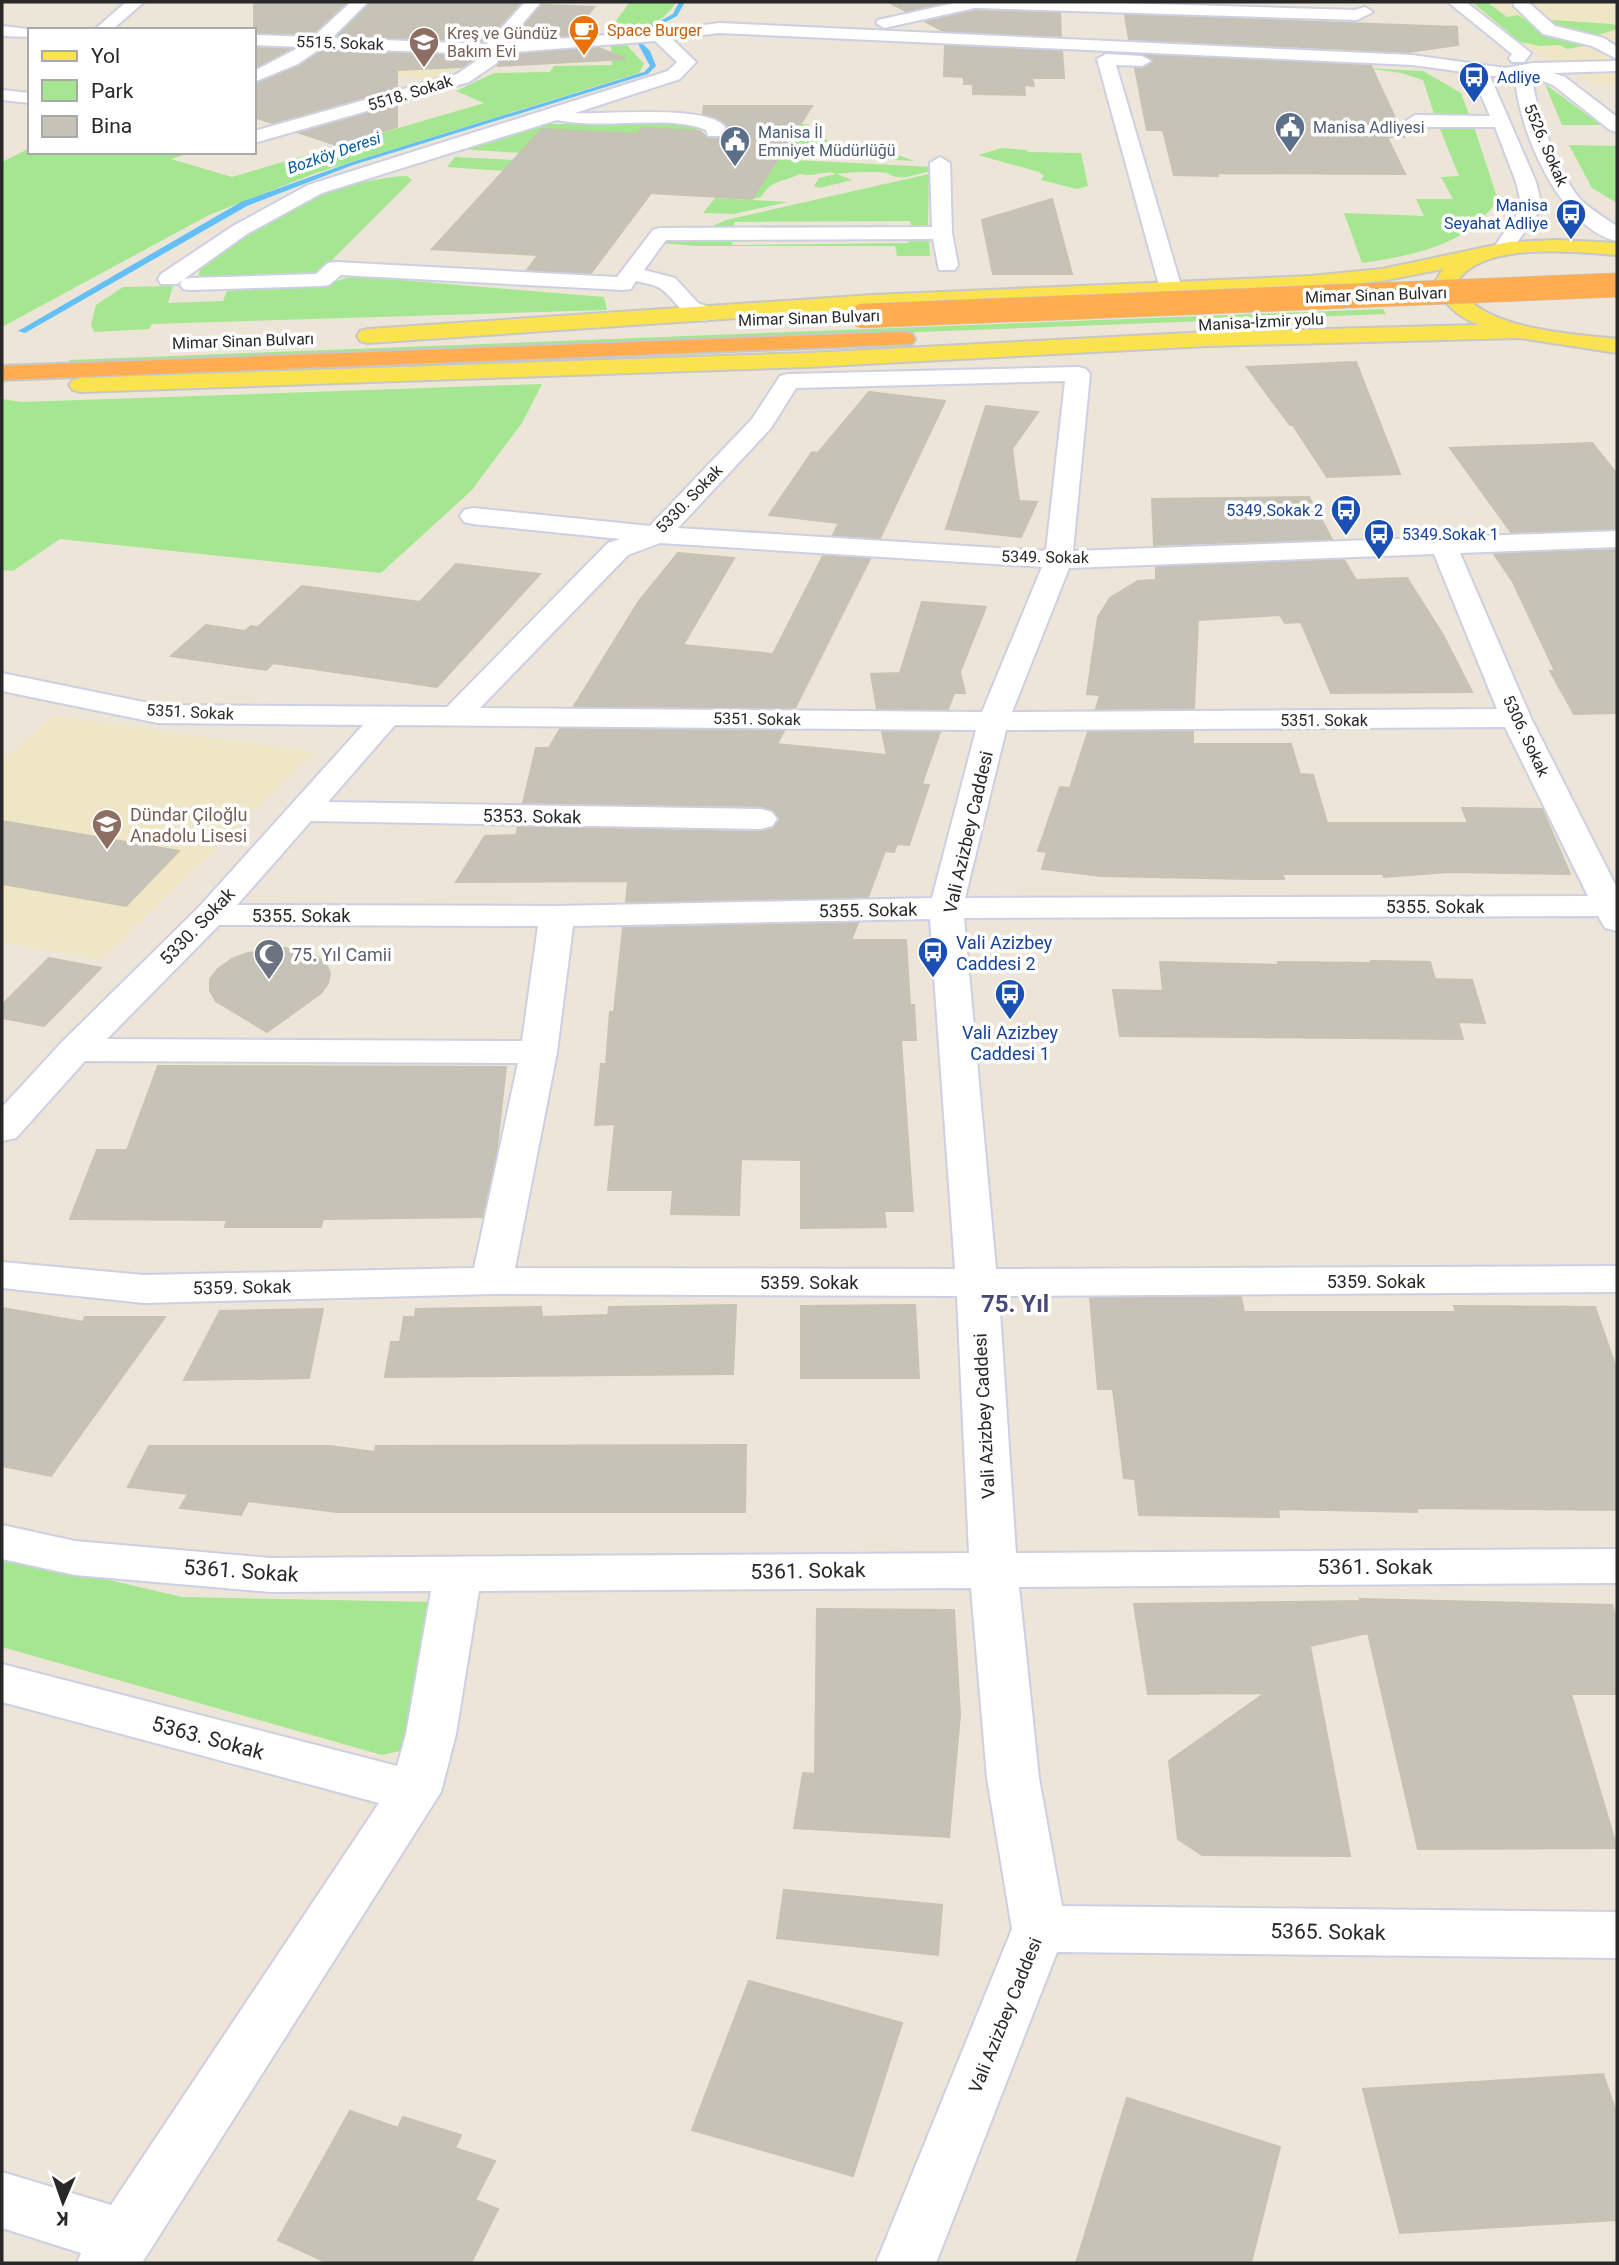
<svg xmlns="http://www.w3.org/2000/svg" width="1619" height="2265" font-family="Roboto,sans-serif">
<style>
.education{fill:#efe6c6}
.green{fill:#a5e790}
.lines{fill:none;stroke-linecap:round;stroke-linejoin:round}
.stream{fill:#62c0f7;fill-rule:evenodd}
.building{fill:#c7c2b8;stroke:#c7c2b2;stroke-width:2}
.minor-casing{stroke:#cdcfe3;stroke-width:4}
.major-casing{stroke:#c7c7c7;stroke-width:4}
.highway-casing{stroke:#c7c7c7;stroke-width:4}
.minor{fill:#fff;fill-rule:evenodd}
.major{fill:#fae34e;fill-rule:evenodd}
.highway{fill:#ffad50;fill-rule:evenodd}
.highway-bridge-casing{stroke:#c7c7c7;stroke-width:25;stroke-linecap:butt}
.highway-bridge{stroke:#ffad50;stroke-width:24}
.labels{text-anchor:middle;dominant-baseline:central;stroke-width:7;stroke-linejoin:round;paint-order:stroke}
.far-food-label{font-size:16px;fill:#c56008;stroke:#fff;text-anchor:start}
.far-education-label{font-size:16px;fill:#785e54;stroke:#fff;text-anchor:start}
.far-street-label{font-size:16px;fill:#282828;stroke:#fff}
.far-transit-label{font-size:16px;fill:#164399;stroke:#fff;text-anchor:start}
.far-service-label{font-size:16px;fill:#4e5e75;stroke:#fff;text-anchor:start}
.far-water-label{font-size:16px;font-style:italic;fill:#045ba0;stroke:#fff}
.education-label{font-size:18px;fill:#785e54;stroke:#fff;text-anchor:start}
.street-label{font-size:18px;fill:#282828;stroke:#fff}
.transit-label{font-size:18px;fill:#164399;stroke:#fff;text-anchor:start}
.worship-label{font-size:18px;fill:#5b616d;stroke:#fff;text-anchor:start}
.near-street-label{font-size:21px;fill:#282828;stroke:#fff}
.district-label{font-size:24px;font-weight:bold;fill:#464a7b;stroke:#fff}
</style>
<rect width="100%" height="100%" fill="#ece5d8"/>
<g class="education">
<path d="M1470 2H1617V86L1594 84 1512 38Z"/>
<path d="M417 55 469 64 428 81 382 73Z"/>
<path d="M53 716 315 752 101 960 2 942V761Z"/>
</g>
<g class="green">
<path d="M630 2H676C664 23 636 37 611 33L610 29Z"/>
<path d="M1472 2H1487L1507 17 1518 15 1537 27 1539 31 1571 38 1584 46 1567 49 1560 45 1540 46 1520 42Z"/>
<path d="M1554 20 1611 24 1617 25V29L1588 38 1546 23Z"/>
<path d="M626 44 644 64 639 73 316 173 209 215 2 327V162L30 148V152H193L171 159 232 177 484 103 456 91 494 73 550 72 554 66 612 65 611 46Z"/>
<path d="M1365 68 1423 71 1461 93 1470 117H1435L1423 80 1401 73Z"/>
<path d="M1545 84 1601 125H1562Z"/>
<path d="M531 124H688L698 128 696 131 643 128 637 134 521 153 458 149Z"/>
<path d="M810 124 795 129 886 160 900 156 915 161 797 155 795 160 932 167 930 171C921 173 906 179 897 177 893 177 890 174 886 173 879 171 844 172 837 174L852 180 819 188 814 186 819 178 836 174C824 169 813 178 800 174 784 182 772 179 761 197L752 199 788 143 737 125Z"/>
<path d="M1438 124H1473L1498 200C1490 210 1482 220 1471 228 1442 250 1398 258 1362 263L1344 213 1424 216 1416 199H1453L1441 177 1459 176Z"/>
<path d="M1569 145 1617 146V203L1592 188Z"/>
<path d="M1002 148 1026 150 1028 152 1081 153 1088 186 1077 189 1041 180 1044 176 1039 172 978 155Z"/>
<path d="M455 157 514 160 504 171 447 167Z"/>
<path d="M929 174 928 225 912 227 910 221 735 222 733 228 710 227 726 220Z"/>
<path d="M407 176 412 180 328 264 314 274 202 279 199 276 200 268 222 249 339 183C363 185 383 176 407 176Z"/>
<path d="M715 198 788 202 734 214 703 213Z"/>
<path d="M663 239H732V245L908 243 910 239H929L930 256H897L895 246H695L661 243Z"/>
<path d="M352 276 604 297 607 310 152 324 149 329 94 332 91 325 96 305 123 287 173 286 168 303 223 301 227 291H235V288L322 286Z"/>
<path d="M1383 309 1386 314 66 365 70 360Z"/>
<path d="M542 384 522 423 472 490 381 573 60 539 13 571 2 570V399L22 402Z"/>
<path d="M2 1555 182 1597 431 1602 404 1750 382 1755 2 1647Z"/>
</g>
<g class="lines">
<g class="stream">
<path d="M679 2H685L677 16 647 32H643V30L673 14Z"/>
<path d="M637 42H641L650 51 656 66 648 74 353 165 247 206 25 333 18 331 241 202 349 163 644 72 650 66Z"/>
</g>
</g>
<g class="building">
<path d="M254 2H347L312 34 254 33Z"/>
<path d="M371 2H433L519 4 486 41 338 36Z"/>
<path d="M888 2H948L906 11Z"/>
<path d="M542 5 594 7 573 35 512 40Z"/>
<path d="M975 11 1060 13 1061 36 943 31 926 22Z"/>
<path d="M1125 15 1457 27 1458 45 1408 52 1129 39Z"/>
<path d="M945 46 1062 51 1064 78H1032L1034 86 1024 85 1025 95 973 94V84H964V77L944 76Z"/>
<path d="M254 48 290 49 254 68Z"/>
<path d="M599 48 626 59 498 66 502 55Z"/>
<path d="M322 51 478 56 462 67 397 70V88L272 123 254 117V84L299 66Z"/>
<path d="M1146 55 1371 66 1404 137H1387L1405 174 1217 173 1218 176 1174 175 1163 130H1147L1135 68H1143L1152 63 1153 60Z"/>
<path d="M397 105V127L336 145 300 133Z"/>
<path d="M704 106H812L752 199 651 193 591 273 527 270 538 255 432 249 542 129 637 134 642 128 700 131 708 139 724 138 727 126 716 118 703 114Z"/>
<path d="M1052 199 1072 274H993L982 220Z"/>
<path d="M1356 362 1400 474 1327 477 1293 425H1290L1247 367Z"/>
<path d="M869 392 945 401 880 538 833 535 839 523 769 515 812 452 818 453Z"/>
<path d="M986 406 1038 412 1012 449 1019 501 1037 502 1021 537 946 529Z"/>
<path d="M1592 443 1617 474V529L1511 532 1450 448Z"/>
<path d="M1309 497 1332 539 1154 545 1152 499Z"/>
<path d="M1617 550V713L1574 714 1550 671H1555L1513 582 1494 554Z"/>
<path d="M678 553 734 558 683 645 773 654 823 556 870 559 795 708 574 706 639 601Z"/>
<path d="M1344 560 1356 580 1407 578 1443 635 1472 692 1331 693 1301 622 1285 623 1280 615 1198 620 1194 708 1096 709 1100 695 1087 694 1098 617 1110 598 1138 581 1156 580V567Z"/>
<path d="M456 564 540 574 437 687 273 663 266 670 171 656 206 625 245 631 251 626 258 627 302 586 420 602Z"/>
<path d="M922 602 986 607 960 672 965 693H954L948 709H877L871 674 900 673Z"/>
<path d="M560 729 784 731 777 744 887 755 882 732H940L922 784 929 785 909 845 897 844 894 852 885 851 868 897 626 902 628 881 456 882 485 836 516 835 518 827 761 832 773 829 779 821 774 810 761 806 523 803 536 748H549Z"/>
<path d="M1088 732H1193V744H1291L1300 774 1313 775 1327 823H1468L1462 808 1542 809 1570 874 1449 872 1384 877 1383 874H1282L1284 879H1251L1102 876 1042 869 1047 852 1038 851 1060 787 1070 788Z"/>
<path d="M2 821 179 851 126 906 2 884Z"/>
<path d="M858 923 851 940H906L910 1005H914L916 1040H901L913 1211H884L886 1227 801 1228V1160L741 1159 739 1215 671 1214 673 1190H608L615 1124 595 1125 601 1064H606L610 1012H614L623 928Z"/>
<path d="M285 948 316 956 326 964 330 973 328 983 321 993 267 1032 216 1001 210 991V979L218 969 232 959 248 953Z"/>
<path d="M49 958 101 968 44 1026 2 1018V1005Z"/>
<path d="M1371 961 1430 962 1435 979 1472 980 1485 1023 1458 1022 1463 1039 1120 1036 1113 990 1163 991 1160 962 1279 965 1278 962 1372 963Z"/>
<path d="M158 1066 506 1067 496 1155 482 1217 323 1219 321 1227H225L227 1220 70 1219 97 1150H127Z"/>
<path d="M1241 1297 1244 1312H1456L1454 1306 1595 1307 1617 1371V1510L1417 1508V1512L1278 1509 1279 1517 1139 1515 1135 1479 1124 1478 1113 1389H1098L1090 1298Z"/>
<path d="M736 1305 733 1374 385 1377 391 1342H400L404 1317H415L416 1309 541 1307 542 1317 608 1315 609 1307Z"/>
<path d="M915 1305 919 1378H801V1306Z"/>
<path d="M2 1308 83 1322 85 1317H165L51 1476 2 1466Z"/>
<path d="M323 1309 309 1378 184 1380 220 1311Z"/>
<path d="M746 1445 745 1512H337L248 1501 241 1515 180 1508 188 1494 128 1487 149 1446H329L375 1452 376 1446Z"/>
<path d="M1360 1599 1612 1605 1617 1621V1694H1571L1617 1848 1418 1849 1368 1633 1310 1646 1350 1856 1202 1855 1178 1839 1169 1761 1265 1693 1148 1694 1134 1604 1361 1601Z"/>
<path d="M817 1609 954 1610 960 1715 949 1837 794 1828 803 1773 815 1774Z"/>
<path d="M784 1890 942 1905 938 1955 777 1938Z"/>
<path d="M749 1981 902 2023 853 2176 692 2130Z"/>
<path d="M1603 2074 1617 2115V2220L1400 2233 1363 2089Z"/>
<path d="M1127 2098 1280 2147 1251 2263H1076Z"/>
<path d="M350 2111 398 2128 403 2117 461 2135 455 2148 495 2161 475 2200 498 2209 471 2263H328L278 2240Z"/>
</g>
<g class="lines">
<g class="minor-casing">
<g id="minor">
<path d="M126 2H144L112 30H94Z"/>
<path d="M351 2H368L332 38 487 44 525 2H541L506 43 659 31 719 23 1412 55 1505 68 1533 63 1617 61V71L1553 73 1565 77 1617 117V132L1610 130 1553 85 1532 77C1535 109 1559 176 1581 200 1591 210 1605 218 1617 226V241C1560 228 1518 130 1515 76H1490L1536 182 1542 207 1509 254H1495L1492 250 1522 207 1516 182 1495 127H1415L1406 121 1415 115 1490 116 1471 73 1412 65 719 33 672 39 696 62 680 79 575 113C606 115 707 104 725 127L722 136H708L706 130C669 114 602 130 557 120L322 193 247 234 177 284H161L158 279 161 274 233 226 308 185 668 71 677 62 655 41 500 53 497 63 469 82 254 143V131L457 74 482 57V54L321 48 298 64 254 82V71L300 47 254 45V35L313 37Z"/>
<path d="M959 2H1089L1355 10 1365 7 1373 12 1357 20 975 8 884 28 876 23 878 20Z"/>
<path d="M1448 2H1466L1531 53 1524 62H1512L1509 58 1512 54Z"/>
<path d="M1513 2H1528L1555 26 1604 38 1617 47V59L1592 46 1543 34 1514 6Z"/>
<path d="M2 26 37 30H30V37L2 36Z"/>
<path d="M1106 54 1142 56 1151 61 1142 66 1116 65 1182 289 1179 294H1163L1160 289 1097 59Z"/>
<path d="M2 90 30 93V103L2 100Z"/>
<path d="M940 157 950 163 952 233 958 265 955 270H939L933 239 666 240 644 270 675 278 698 303 715 309 718 314 715 319C683 327 679 299 658 287 652 284 643 283 636 281L631 289 623 290 341 275 329 285 321 286 191 290 183 289 180 284 183 279 191 278 316 274 328 263 336 262 617 277 653 230 660 228 932 227 930 163Z"/>
<path d="M1078 367 1086 369 1090 374 1073 551 1617 531V547L1460 553 1531 718 1617 888V931L1605 928 1598 916 964 918 996 1269 1617 1266V1292L999 1296 1016 1553 1617 1549V1583L1019 1587 1039 1778 1062 1906 1617 1912V1958L1057 1952 936 2263H876L1012 1929 987 1778 971 1588 479 1591 456 1734 441 1792 142 2263H77L81 2253 2 2228V2172L111 2205 379 1803 2 1702V1664L397 1766 406 1734 431 1591 270 1592 75 1575 2 1559V1525L75 1541 270 1558 969 1553 957 1296 492 1294 144 1303 2 1288V1262L144 1275 474 1268 518 1063 85 1061 16 1138 2 1141V1107L62 1042 198 908 363 725 158 723 2 691V673L158 705 447 707 608 543 620 539 473 524 464 522 460 516 464 510 473 508 650 526 752 419 780 376 788 374ZM1065 381 1046 551 678 528 771 428 796 388ZM660 543 1042 567 982 712 480 708 628 555ZM1434 554 1497 709 1012 712 1069 568ZM395 725 976 730 932 898 557 906 237 905 311 821 761 829 772 826 777 819 772 812 761 809 328 802ZM1505 727 1588 896 965 898 1006 730ZM930 919 955 1269 515 1268 557 1052 573 926ZM219 925 538 926 522 1041 107 1039Z"/>
</g>
</g>
<g class="major-casing">
<path id="major" d="M1557 240 1617 243V255C1575 252 1482 241 1457 282 1475 330 1573 334 1617 339V353L1520 338 1208 346 808 367 81 392 73 390 69 385 73 380 81 378 808 353 1208 332 1479 325C1458 317 1443 304 1435 282L1443 269 1382 281 1310 288 872 309 368 343 360 341 357 336 360 331 368 329 872 295 1310 276 1382 269 1509 242Z"/>
</g>
<g class="highway-casing">
<path id="highway" d="M904 332 912 334 915 339 912 344 2 380V366Z"/>
</g>
<use href="#minor" class="minor"/>
<use href="#major" class="major"/>
<use href="#highway" class="highway"/>
<g class="highway-bridge-casing">
<path id="highway-bridge" d="M862 316 1617 285"/>
</g>
<use href="#highway-bridge" class="highway-bridge"/>
</g>
<defs>
<g id="cafe-pin" transform="scale(1.575)"><path d="M0 17L-7.5 6A9.5 9.5 0 1 1 7.5 6Z" fill="#e8710a" stroke="#fff"/><path d="M-5.5-4.5H6V0H3Q3 3.5 0 3.5H-2.5Q-5.5 3.5-5.5 0ZM3-3.2v2h1.7v-2ZM-6 4.5H4V6H-6Z" fill="#fff"/></g>
<g id="school-pin" transform="scale(1.575)"><path d="M0 17L-7.5 6A9.5 9.5 0 1 1 7.5 6Z" fill="#8d6e63" stroke="#fff"/><path d="M0-5L7-2L0 1L-7-2ZM-4 1L0 2.5L4 1V4Q0 6-4 4Z" fill="#fff"/></g>
<g id="bus-pin" transform="scale(1.575)"><path d="M0 17L-7.5 6A9.5 9.5 0 1 1 7.5 6Z" fill="#1a4fb4" stroke="#fff"/><path d="M-5-6H5V4H4V6H2V4H-2V6H-4V4H-5ZM-3.5-4V0h7V-4ZM-3.5 1.2v1.5H-2V1.2ZM2 1.2v1.5H3.5V1.2Z" fill="#fff"/></g>
<g id="civic-pin" transform="scale(1.575)"><path d="M0 17L-7.5 6A9.5 9.5 0 1 1 7.5 6Z" fill="#5c6f8a" stroke="#fff"/><path d="M-.6-6.5H3V-4.5H.6V-3L4-1V1h2V6H-6V1h2V-1L-.6-3ZM-1.2 2.5V6h2.4V2.5Z" fill="#fff"/></g>
<g id="mosque-pin" transform="scale(1.575)"><path d="M0 17L-7.5 6A9.5 9.5 0 1 1 7.5 6Z" fill="#6b7280" stroke="#fff"/><path d="M3.5-4.9A6 6 0 1 0 3.5 4.9A5 5 0 1 1 3.5-4.9Z" fill="#fff"/></g>
</defs>
<g fill-rule="evenodd">
<use href="#cafe-pin" x="584" y="30"/>
<use href="#school-pin" x="424" y="42"/>
<use href="#bus-pin" x="1474" y="77"/>
<use href="#civic-pin" x="1290" y="127"/>
<use href="#civic-pin" x="735" y="141"/>
<use href="#bus-pin" x="1571" y="214"/>
<use href="#bus-pin" x="1346" y="510"/>
<use href="#bus-pin" x="1379" y="534"/>
<use href="#school-pin" x="107" y="824"/>
<use href="#bus-pin" x="933" y="952"/>
<use href="#mosque-pin" x="269" y="954"/>
<use href="#bus-pin" x="1010" y="994"/>
</g>
<g class="labels">
<g class="far-food-label">
<text x="607" y="30">Space Burger</text>
</g>
<g class="far-education-label">
<text x="447" y="33">Kreş ve Gündüz<tspan x="447" dy="18">Bakım Evi</tspan></text>
</g>
<g class="far-street-label">
<text transform="translate(340 43) rotate(2)">5515. Sokak</text>
<text transform="translate(410 93) rotate(-17)">5518. Sokak</text>
<text transform="translate(1546 145) rotate(67)">5526. Sokak</text>
<text transform="translate(1376 295) rotate(-2)">Mimar Sinan Bulvarı</text>
<text transform="translate(809 318) rotate(-2)">Mimar Sinan Bulvarı</text>
<text transform="translate(1261 322) rotate(-3)">Manisa-İzmir yolu</text>
<text transform="translate(243 341) rotate(-2)">Mimar Sinan Bulvarı</text>
<text transform="translate(689 499) rotate(-46)">5330. Sokak</text>
<text transform="translate(1045 557) rotate(1)">5349. Sokak</text>
<text transform="translate(190 712) rotate(3)">5351. Sokak</text>
<text transform="translate(757 719) rotate(1)">5351. Sokak</text>
<text x="1324" y="720">5351. Sokak</text>
<text transform="translate(1526 736) rotate(65)">5306. Sokak</text>
</g>
<g class="far-transit-label">
<text x="1497" y="77">Adliye</text>
<text x="1548" y="205" text-anchor="end">Manisa<tspan x="1548" dy="18">Seyahat Adliye</tspan></text>
<text x="1323" y="510" text-anchor="end">5349.Sokak 2</text>
<text x="1402" y="534">5349.Sokak 1</text>
</g>
<g class="far-service-label">
<text x="1313" y="127">Manisa Adliyesi</text>
<text x="758" y="132">Manisa İl<tspan x="758" dy="18">Emniyet Müdürlüğü</tspan></text>
</g>
<g class="far-water-label">
<text transform="translate(334 153) rotate(-19)">Bozköy Deresi</text>
</g>
<g class="education-label">
<text x="130" y="814">Dündar Çiloğlu<tspan x="130" dy="21">Anadolu Lisesi</tspan></text>
</g>
<g class="street-label">
<text transform="translate(532 816) rotate(1)">5353. Sokak</text>
<text transform="translate(968 832) rotate(-77)">Vali Azizbey Caddesi</text>
<text x="1435" y="906">5355. Sokak</text>
<text transform="translate(868 910) rotate(-1)">5355. Sokak</text>
<text x="301" y="915">5355. Sokak</text>
<text transform="translate(197 926) rotate(-46)">5330. Sokak</text>
<text x="1376" y="1281">5359. Sokak</text>
<text x="809" y="1282">5359. Sokak</text>
<text transform="translate(242 1287) rotate(-1)">5359. Sokak</text>
<text transform="translate(984 1416) rotate(-93)">Vali Azizbey Caddesi</text>
<text transform="translate(1005 2015) rotate(-68)">Vali Azizbey Caddesi</text>
</g>
<g class="transit-label">
<text x="956" y="942">Vali Azizbey<tspan x="956" dy="21">Caddesi 2</tspan></text>
<text x="1010" y="1032" text-anchor="middle">Vali Azizbey<tspan x="1010" dy="21">Caddesi 1</tspan></text>
</g>
<g class="worship-label">
<text x="292" y="954">75. Yıl Camii</text>
</g>
<g class="near-street-label">
<text x="1375" y="1567">5361. Sokak</text>
<text transform="translate(241 1571) rotate(4)">5361. Sokak</text>
<text transform="translate(808 1571) rotate(-1)">5361. Sokak</text>
<text transform="translate(208 1738) rotate(15)">5363. Sokak</text>
<text transform="translate(1328 1932) rotate(1)">5365. Sokak</text>
</g>
<g class="district-label">
<text x="1015" y="1304">75. Yıl</text>
</g>
</g>
<rect width="1619" height="2265" fill="none" stroke="#282828" stroke-width="7"/>
<rect x="28" y="28" width="228" height="126" fill="#ffffff" stroke="#a9a9a9" stroke-width="2"/>
<rect x="42" y="51" width="35" height="10" fill="#fae34e" stroke="#a9a9a9" stroke-width="2"/>
<text x="91" y="63" font-size="21" fill="#282828">Yol</text>
<rect x="42" y="80" width="35" height="21" fill="#a5e790" stroke="#a9a9a9" stroke-width="2"/>
<text x="91" y="98" font-size="21" fill="#282828">Park</text>
<rect x="42" y="116" width="35" height="21" fill="#c7c2b8" stroke="#a9a9a9" stroke-width="2"/>
<text x="91" y="133" font-size="21" fill="#282828">Bina</text>
<g transform="translate(63 2202) rotate(182)" stroke="#ffffff" stroke-width="5" paint-order="stroke">
<path d="M0-5L12 26L0 18L-12 26Z" fill="#282828"/>
<text y="-10" font-size="19" font-weight="bold" text-anchor="middle" fill="#282828">K</text>
</g>
</svg>
